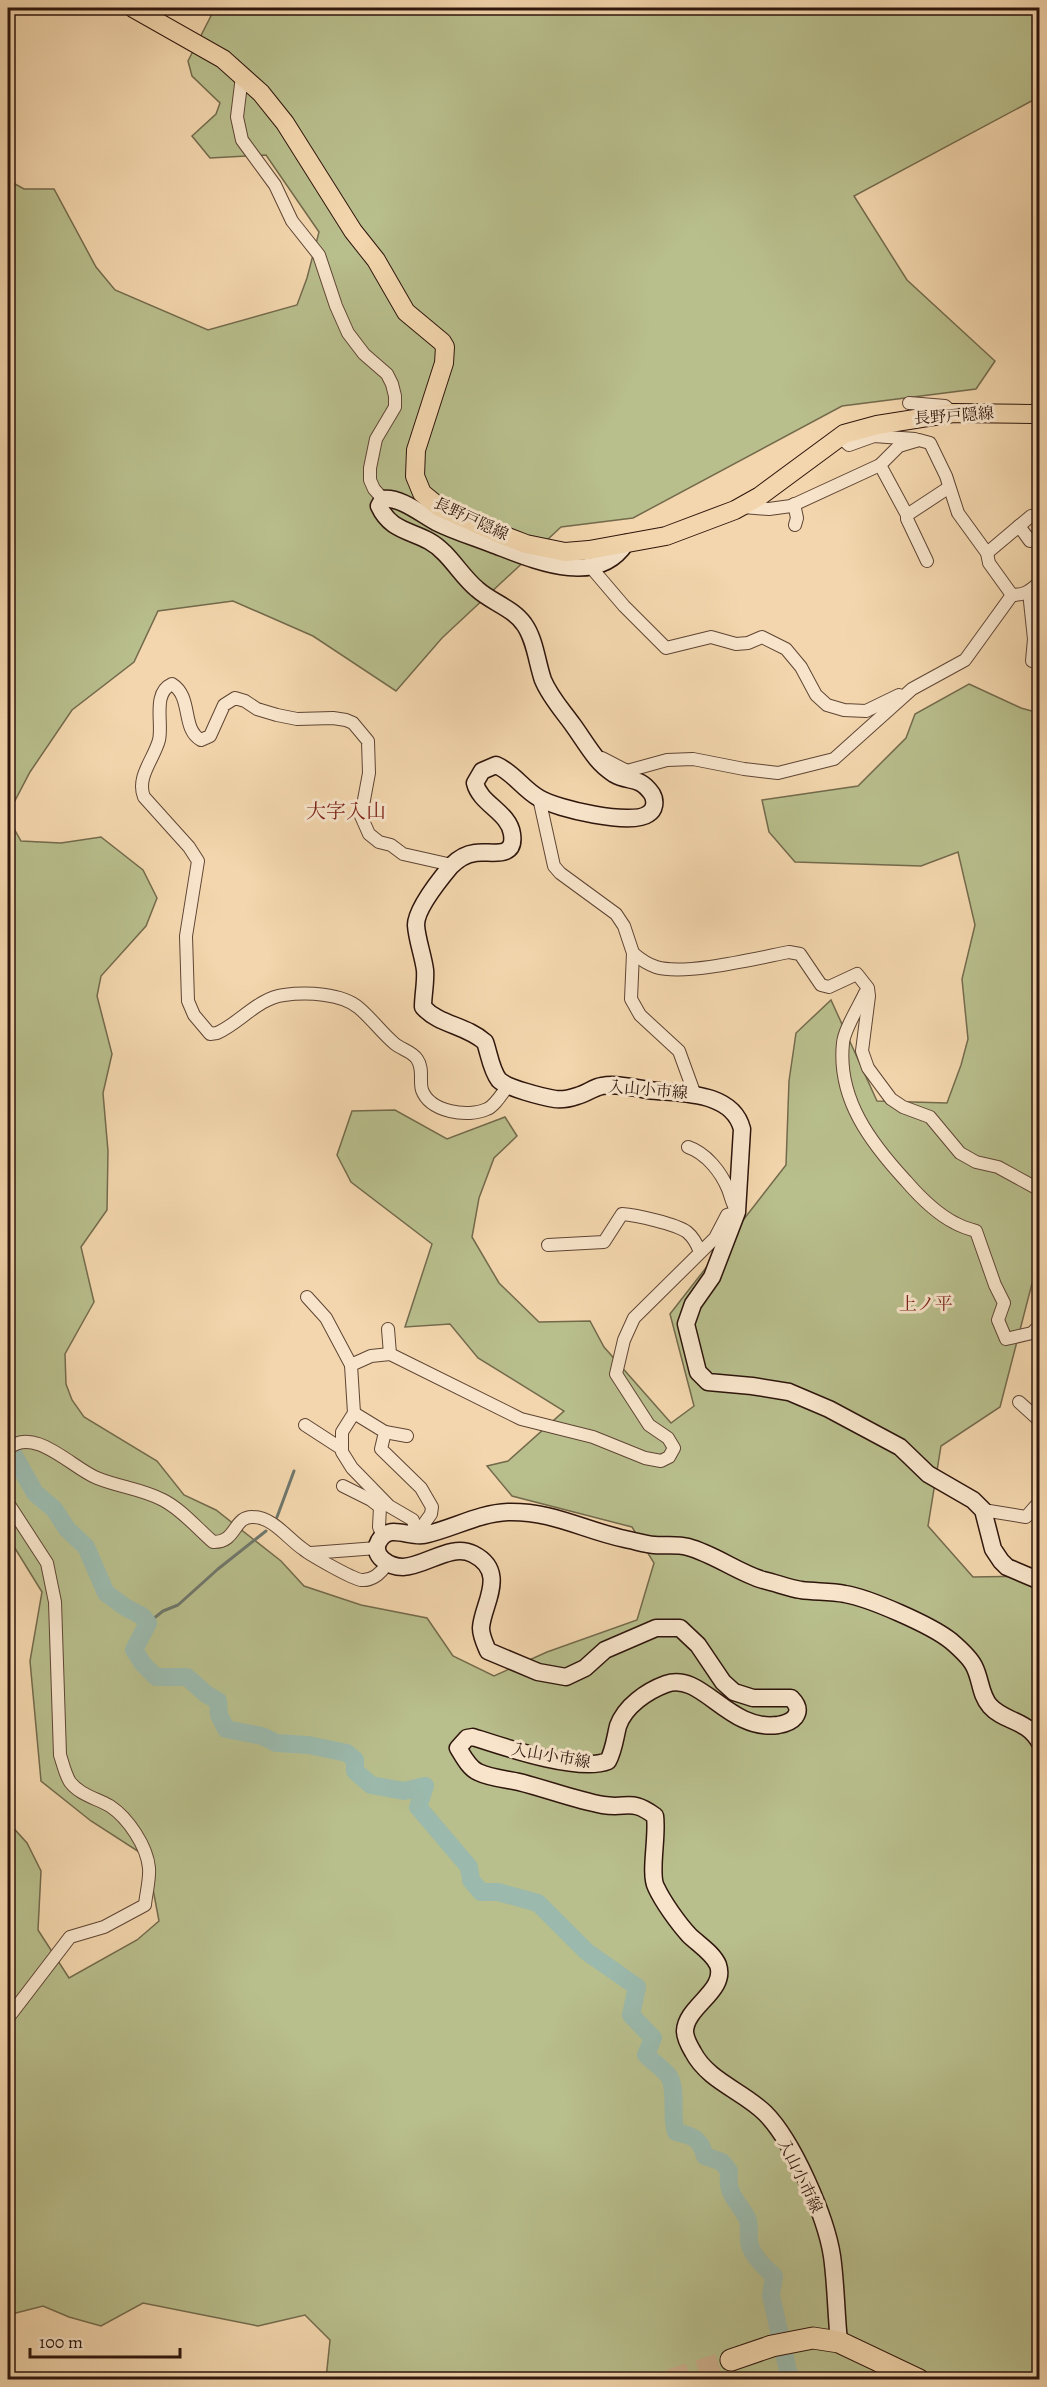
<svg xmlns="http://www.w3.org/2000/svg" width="1047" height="2387" font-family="Alegreya,'Noto Serif JP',serif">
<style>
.green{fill:#b8be8c;stroke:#736a4c;stroke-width:1.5}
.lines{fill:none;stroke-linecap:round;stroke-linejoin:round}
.stream{stroke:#6f776c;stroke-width:3}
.river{stroke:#9bb9ac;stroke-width:18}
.highway-tunnel{stroke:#ccaf8d;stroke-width:21;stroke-dasharray:21 10;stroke-linecap:butt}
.street-casing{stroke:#5f4534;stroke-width:14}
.secondary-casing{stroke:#2e150c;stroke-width:19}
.primary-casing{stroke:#2e150c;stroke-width:20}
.highway-casing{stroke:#2e150c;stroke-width:23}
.street{stroke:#f7e4ca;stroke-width:12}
.secondary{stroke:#f7e4ca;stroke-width:16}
.primary{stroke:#f3d6ad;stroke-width:18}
.highway{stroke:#f3d6ad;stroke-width:21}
.labels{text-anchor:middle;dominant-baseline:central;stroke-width:6;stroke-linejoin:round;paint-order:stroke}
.street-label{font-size:16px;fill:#2e150c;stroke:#f7e4ca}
.neighbourhood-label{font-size:18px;fill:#7a1f14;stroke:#f7e4ca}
.quarter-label{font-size:20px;fill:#7a1f14;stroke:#f7e4ca}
</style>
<rect width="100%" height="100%" fill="#f3d6ad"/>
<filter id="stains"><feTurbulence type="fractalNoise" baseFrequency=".00333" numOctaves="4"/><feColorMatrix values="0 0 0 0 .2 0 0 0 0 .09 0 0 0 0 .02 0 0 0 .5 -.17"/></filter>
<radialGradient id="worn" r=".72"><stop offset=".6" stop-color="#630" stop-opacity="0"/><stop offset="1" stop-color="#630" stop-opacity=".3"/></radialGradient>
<g class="green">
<path d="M215 8H1039V97L854 196 907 280 995 361 976 389 842 406 633 518 561 527 442 638 396 691 313 636 233 601 158 611 134 662 72 710 30 772 8 814V180L24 189H54L96 267 115 290 208 330 297 305 307 278 319 232 266 155 210 158 192 136 216 114 220 103 192 76 188 61Z"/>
<path d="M969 684 1021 708 1039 713V1266L1035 1272 1000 1407 941 1446 928 1526 973 1577 1039 1576V2379H326L330 2340 305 2315 258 2326 143 2303 101 2326 69 2317 43 2306 8 2315V1822L27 1843 41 1871 38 1930 69 1978 137 1940 159 1921 147 1857 91 1821 41 1781 30 1661 42 1592 8 1537V818L21 841 61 843 101 837 143 870 157 898 146 926 101 976 97 996 112 1054 103 1093 108 1151 107 1210 81 1247 94 1302 65 1354 66 1384 72 1400 84 1417 157 1461 184 1495 216 1510 281 1561 304 1586 361 1605 427 1618 453 1656 494 1676 547 1652 637 1620 654 1563 632 1527 512 1496 487 1466 508 1461 564 1411 478 1358 450 1324 405 1327 432 1244 351 1182 337 1155 352 1111 395 1110 447 1139 505 1117 517 1136 494 1158 479 1198 472 1237 499 1283 539 1322 590 1321 604 1347 671 1423 694 1406 670 1314 786 1165 789 1081 796 1033 831 1000 877 1101 947 1103 961 1065 968 1039 962 979 975 925 958 852 921 866 795 862 769 832 762 800 858 786 906 738 915 714Z"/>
</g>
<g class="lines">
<g class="stream">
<path d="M277 1517 294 1471"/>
<path d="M148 1623 163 1611 178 1605 218 1569 266 1531"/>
</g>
<path class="river" d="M8 1445 35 1493 54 1509 67 1529 86 1547 106 1593 125 1607 142 1616 148 1623 134 1650 143 1664 156 1677H187L206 1694 218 1701 219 1715 226 1729 262 1736 276 1743 308 1745 347 1753 355 1760V1771L371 1785 404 1791 425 1786 418 1807 469 1867 471 1880 481 1892H498L538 1903 587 1952 637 1987 631 2015 653 2038 646 2055C653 2062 662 2068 668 2075 678 2088 670 2116 676 2132 693 2136 700 2138 705 2156L722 2162 729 2171C726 2195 737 2199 747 2218 751 2226 747 2238 750 2246 754 2258 766 2269 774 2276L771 2295 790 2380"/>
<path class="highway-tunnel" d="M669 2380 731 2360"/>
<g class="street-casing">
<g id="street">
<path d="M242 76 237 117 242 140 275 185 292 221 319 255 336 306 348 333 364 354 387 374 392 384 395 396V407L376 439 370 468V480L374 489 383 499"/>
<path d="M909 403 945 406 953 413"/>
<path d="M840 437 849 445 874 436 915 439"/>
<path d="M880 465 907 515 948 488"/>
<path d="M794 504 797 518 795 525"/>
<path d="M743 507 769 509 791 506 880 465 899 446 919 440 930 443 946 476 958 513 987 553 989 563 1012 595"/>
<path d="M907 515V519L927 561"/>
<path d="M1019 526 1030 541 1037 537 1040 540"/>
<path d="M987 553 1031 516"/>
<path d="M589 565 624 606 666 648 711 637 736 644 748 643 762 637 786 649 801 667 816 695 827 705 844 710 866 711 899 695"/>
<path d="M1029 592 1034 639 1032 661"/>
<path d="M1012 595C1025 595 1030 591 1040 582"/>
<path d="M602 758 627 771 667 760 693 759 744 769 778 773 834 759 912 689 965 660 1012 595"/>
<path d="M539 798 554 866 560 873 616 914 624 926 633 953 631 999 640 1015 679 1051 695 1095"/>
<path d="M452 865 403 854 391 845 379 842 369 834 361 816 369 773 368 741 353 723 346 720 333 718 297 719 277 715 257 709 245 701 235 698 224 705 210 736 201 740C181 729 193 697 172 684 152 693 163 723 159 740 154 759 136 777 144 797L189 847 198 861 186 936 188 1001 194 1015 210 1034 217 1033C240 1023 258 998 284 995 306 992 342 993 359 1008 372 1019 382 1033 395 1044 401 1049 413 1052 417 1059 424 1069 419 1080 422 1090 430 1112 468 1118 487 1109 495 1106 502 1093 508 1086"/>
<path d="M633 953C640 959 647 964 656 967 685 976 758 958 789 952L800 954 821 985 829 987 857 974 868 988 869 996 862 1051 868 1068 891 1099 903 1107 930 1117 960 1153 976 1162 998 1167 1040 1190"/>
<path d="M865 993C859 1006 844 1030 843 1043 837 1099 871 1143 906 1181 919 1196 937 1214 955 1223 962 1227 969 1229 976 1231L995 1285 1004 1303 998 1320 1006 1339 1032 1333 1036 1329"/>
<path d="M548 1245 604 1242 622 1214C636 1215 676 1224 687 1232 693 1237 697 1244 700 1252"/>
<path d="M307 1297 326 1318 351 1365"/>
<path d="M388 1329 390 1354"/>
<path d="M1019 1402 1040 1421"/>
<path d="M354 1413 385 1432 381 1449 421 1488 432 1507 431 1514 416 1535"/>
<path d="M305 1425 342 1449"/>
<path d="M385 1432 407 1436"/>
<path d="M8 1449C34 1425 72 1468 97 1478 119 1487 142 1489 163 1500 181 1509 197 1528 213 1542 237 1543 233 1516 253 1517 273 1517 288 1539 303 1549 312 1556 351 1578 361 1580 373 1581 381 1573 387 1564"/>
<path d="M343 1486 371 1500 380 1507 379 1527 383 1536"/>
<path d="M8 1503 47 1563 55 1602 60 1755C63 1764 65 1774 70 1782 80 1795 96 1798 110 1806 128 1818 147 1846 149 1868 150 1880 146 1893 145 1905L104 1927 70 1937 8 2018"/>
<path d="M983 1510 1026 1517 1040 1501"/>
<path d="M416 1535 413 1520 389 1506 352 1468 342 1452V1432L354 1413 351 1365 371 1356 390 1354 521 1419 593 1437 645 1458 661 1461 669 1457 674 1448 668 1438 649 1425 616 1374 624 1340 634 1318 715 1238 727 1215 737 1212C732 1204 731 1197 728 1189 721 1172 706 1153 688 1147"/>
<path d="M311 1553 377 1548"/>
</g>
</g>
<g class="secondary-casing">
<g id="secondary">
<path d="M626 543C596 589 532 559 492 544 474 537 454 531 436 522 421 514 401 497 383 499L379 506C390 530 409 530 429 541 449 552 460 575 477 589 491 602 513 608 524 624 535 639 537 663 543 680 550 697 563 711 573 725 581 736 588 748 597 759 601 764 608 770 614 774 629 783 639 775 652 794 656 801 655 810 648 814 632 826 557 809 539 798 523 789 513 772 496 765L482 771 475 783C480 804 509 812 512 834 516 861 488 850 475 853 466 854 457 860 451 866 441 878 416 909 416 925 417 940 423 955 425 970 426 982 423 995 423 1007 439 1025 466 1025 485 1042 489 1053 491 1070 499 1080 507 1088 543 1097 555 1099 561 1100 571 1098 577 1096 586 1094 594 1087 602 1086 616 1083 634 1088 648 1090 678 1094 732 1090 742 1129L737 1212 712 1277 693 1304 686 1324 698 1372 708 1382 752 1386 789 1392 829 1409 900 1447 928 1474 973 1500 983 1510 993 1549 1001 1561 1007 1567 1040 1581"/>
<path d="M839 2342C836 2313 836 2284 832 2256 826 2217 793 2141 765 2113 743 2091 708 2081 693 2052 690 2047 685 2037 685 2031 686 2006 727 1991 718 1965 713 1953 698 1944 689 1935 678 1923 663 1902 656 1887 649 1874 658 1836 655 1816 631 1798 628 1809 603 1805 575 1800 547 1789 519 1782 506 1779 490 1778 478 1772 469 1768 463 1756 458 1748L467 1738 473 1737C504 1747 579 1773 608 1761 614 1750 615 1738 618 1726 625 1706 647 1691 666 1684 702 1671 728 1732 778 1725 784 1724 791 1722 795 1717 800 1710 797 1704 791 1698H753L734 1692 723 1682 698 1645 680 1628H656L605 1650 585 1668 566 1677 538 1672 488 1651C485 1644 481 1636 481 1628 482 1605 509 1572 473 1554 451 1543 426 1566 403 1567 390 1567 370 1556 379 1541 389 1523 409 1538 424 1535 452 1529 479 1513 508 1512 553 1511 583 1530 625 1539 635 1541 645 1544 654 1545 665 1546 677 1544 688 1547 714 1554 739 1573 763 1580 776 1583 789 1588 801 1590 815 1592 830 1591 845 1594 869 1598 931 1625 951 1641 958 1647 970 1658 974 1666 981 1679 980 1695 990 1706 1004 1722 1027 1719 1040 1743"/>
</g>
</g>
<g class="primary-casing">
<path id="primary" d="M133 8 223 59 261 93 285 123 353 231 376 260 406 312 442 342 445 347 444 363 416 450 415 476 422 493 439 507 500 534 526 544 565 552 589 550 666 536 735 510 760 496 844 434 877 425 953 413 1032 414 1040 412"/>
</g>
<g class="highway-casing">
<path id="highway" d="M731 2360 772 2346 813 2338 839 2342 919 2380"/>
</g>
<use href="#street" class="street"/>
<use href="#secondary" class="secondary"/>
<use href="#primary" class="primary"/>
<use href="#highway" class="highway"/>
</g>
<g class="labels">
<g class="street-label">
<text transform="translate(954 416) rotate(-4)">長野戸隠線</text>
<text transform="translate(471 519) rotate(25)">長野戸隠線</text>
<text transform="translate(648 1090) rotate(5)">入山小市線</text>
<text transform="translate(551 1756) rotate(10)">入山小市線</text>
<text transform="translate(800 2176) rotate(64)">入山小市線</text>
</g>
<g class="neighbourhood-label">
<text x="926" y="1304">上ノ平</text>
</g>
<g class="quarter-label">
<text x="346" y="811">大字入山</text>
</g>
</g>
<rect width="1047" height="2387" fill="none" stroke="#f3d6ad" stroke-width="30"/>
<rect x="9" y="9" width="1029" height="2369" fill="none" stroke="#2e150c" stroke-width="3"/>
<rect x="15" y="15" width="1017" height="2357" fill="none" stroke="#2e150c" stroke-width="1.5"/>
<path d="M30 2348v9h150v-9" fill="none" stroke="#2e150c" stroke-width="3"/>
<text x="39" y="2348" font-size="18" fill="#2e150c" stroke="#f7e4ca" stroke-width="4.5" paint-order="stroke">100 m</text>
<rect width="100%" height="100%" filter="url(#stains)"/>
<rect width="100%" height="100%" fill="url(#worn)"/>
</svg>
